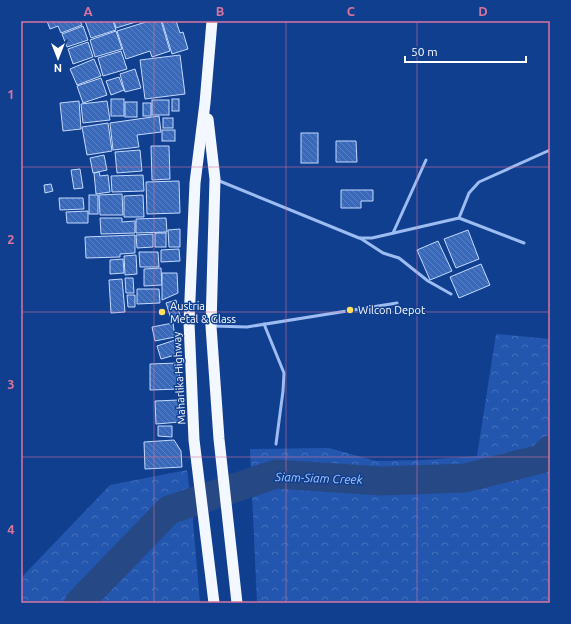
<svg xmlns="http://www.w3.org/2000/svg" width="571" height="624" font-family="Ubuntu,sans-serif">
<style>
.forest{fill:url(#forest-crowns)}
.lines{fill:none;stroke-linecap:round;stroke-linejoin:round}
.river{stroke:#264985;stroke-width:29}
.building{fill:url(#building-back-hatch);stroke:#c3d9fd}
.service{stroke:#9cbcf2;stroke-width:3}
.trunk{stroke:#f3f7ff;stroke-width:11}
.grid{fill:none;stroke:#da749d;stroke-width:1;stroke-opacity:0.55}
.poi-dot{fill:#ffdd5d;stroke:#113f90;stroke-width:1.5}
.labels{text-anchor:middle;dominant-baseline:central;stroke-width:3;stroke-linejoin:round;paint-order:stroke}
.poi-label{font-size:11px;fill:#fff;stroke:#113f90;text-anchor:start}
.street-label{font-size:11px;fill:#fff;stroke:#113f90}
.water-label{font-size:12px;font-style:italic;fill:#a8c7f9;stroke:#113f90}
.neatline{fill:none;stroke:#da749d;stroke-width:1.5}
.grid-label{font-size:13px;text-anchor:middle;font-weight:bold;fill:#da749d}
</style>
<defs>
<pattern id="forest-crowns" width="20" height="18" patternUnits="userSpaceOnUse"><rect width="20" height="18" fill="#2357af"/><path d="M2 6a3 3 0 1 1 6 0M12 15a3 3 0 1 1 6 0" fill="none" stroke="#4470bb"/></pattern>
<pattern id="building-back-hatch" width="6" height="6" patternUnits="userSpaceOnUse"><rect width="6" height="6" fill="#3a69b9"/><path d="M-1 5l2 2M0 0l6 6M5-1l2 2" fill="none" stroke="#5880c4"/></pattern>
</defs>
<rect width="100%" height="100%" fill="#113f90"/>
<g class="forest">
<path d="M496 334 550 339V603H257L250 449 329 448 376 461 424 460 477 456Z"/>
<path d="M187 470 192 510 200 603H21V578L110 485Z"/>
</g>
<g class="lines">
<path class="river" d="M79 603 169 510 276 474 381 481 465 478 541 459 550 450"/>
</g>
<g class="building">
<path d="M47 21H80L82 25 61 33 58 26 50 29Z"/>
<path d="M85 21H113L116 30 91 38Z"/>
<path d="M114 21H139L116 28Z"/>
<path d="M149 21H161L170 51 152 57 150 51 126 59 117 31Z"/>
<path d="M162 21H176L180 33 183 32 188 49 172 54Z"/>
<path d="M83 26 88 40 67 47 62 34Z"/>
<path d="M116 31 122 49 95 57 90 40Z"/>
<path d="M88 42 93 57 73 64 68 49Z"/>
<path d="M121 51 127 69 103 76 98 58Z"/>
<path d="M180 55 185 94 145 99 140 60Z"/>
<path d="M94 59 101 76 77 85 70 69Z"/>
<path d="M135 69 141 88 125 92 120 74Z"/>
<path d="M119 77 124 90 111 95 106 81Z"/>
<path d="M101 78 107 95 83 103 77 86Z"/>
<rect x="111" y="99" width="13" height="17"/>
<rect x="172" y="99" width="7" height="12"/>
<rect x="152" y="100" width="17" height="15"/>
<path d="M79 101 81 129 63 131 60 103Z"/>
<path d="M107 101 110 120 83 123 81 104Z"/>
<rect x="125" y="102" width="12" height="15"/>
<rect x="143" y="103" width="8" height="13"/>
<path d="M159 116 161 132 137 135 139 147 113 150 110 123Z"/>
<rect x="163" y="118" width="10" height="10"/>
<path d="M108 123 112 151 87 155 82 127Z"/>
<rect x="162" y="130" width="13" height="11"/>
<rect x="301" y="133" width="17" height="30"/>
<path d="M336 141H356L357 162H336Z"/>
<path d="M151 146H169L170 179 152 180Z"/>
<path d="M140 150 142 171 117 173 115 152Z"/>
<path d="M104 155 107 170 93 173 90 158Z"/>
<path d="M80 169 83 188 74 189 71 170Z"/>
<path d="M99 172 100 176 108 175 110 192 96 194 94 173Z"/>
<path d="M143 175 144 191 112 192 111 176Z"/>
<path d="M179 181 180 213 147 214 146 182Z"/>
<path d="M51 184 53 191 45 193 44 185Z"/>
<path d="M341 190H373V201H361V208H341Z"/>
<path d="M122 194 123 215H100L99 195Z"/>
<rect x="89" y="195" width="9" height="19"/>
<path d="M143 195 144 217H124V196Z"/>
<path d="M59 198H83L84 209 60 210Z"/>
<path d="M88 211V223H67L66 212Z"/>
<path d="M100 218H122V222L135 221V233L101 234Z"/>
<path d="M166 218 167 232 136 233V219Z"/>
<path d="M180 229V247H169L168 230Z"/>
<path d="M468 230 479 259 456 268 444 239Z"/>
<rect x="155" y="233" width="11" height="14"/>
<path d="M153 234V247L137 248 136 235Z"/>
<path d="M135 235V253L120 254V257L86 258 85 237Z"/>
<path d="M438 241 452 271 430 280 417 250Z"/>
<path d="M179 249 180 261 161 262V250Z"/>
<path d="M139 252H158L159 267H140Z"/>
<path d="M136 255 137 274 125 275 124 256Z"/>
<path d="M123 259 124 273 110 274V260Z"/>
<path d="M481 264 490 285 459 298 450 277Z"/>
<path d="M161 268 162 285 144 286V269Z"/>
<path d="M162 273H177L178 293 162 300Z"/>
<path d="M125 278H133L134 293H126Z"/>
<path d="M122 279 125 312 111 313 109 280Z"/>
<path d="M137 289H159L160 303 137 304Z"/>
<path d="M127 295H135V307H128Z"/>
<path d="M176 300 180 316 171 319 166 303Z"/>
<path d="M173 323 175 337 155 341 152 327Z"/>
<path d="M178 339 182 353 161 359 157 346Z"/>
<path d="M179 363 180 389 150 390V364Z"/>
<path d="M179 400 180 422 156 424 155 401Z"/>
<path d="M158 426H172V437L158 436Z"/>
<path d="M174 440 181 451 182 467 145 469 144 442Z"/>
</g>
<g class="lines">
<g class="service">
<path d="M217 180 359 238H372L459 218 524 243"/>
<path d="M459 218 469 193 479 182 550 150"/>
<path d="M393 233 426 160"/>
<path d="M360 238 383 253 399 258 428 281 451 294"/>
<path d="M264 324 284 373 283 391 276 444"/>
<path d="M213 326 247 327 397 303"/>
</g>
<g class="trunk">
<path d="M212 21 205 103 195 183 189 322 194 440 214 603"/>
<path d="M208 119 215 179 211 326 219 439 237 603"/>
</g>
</g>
<path class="grid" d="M154 21V603M286 21V603M417 21V603M21 167H550M21 312H550M21 457H550"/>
<g class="poi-dot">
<circle cx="350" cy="310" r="4"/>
<circle cx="162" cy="312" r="4"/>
</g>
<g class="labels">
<g class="poi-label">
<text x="170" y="306">Austria<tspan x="170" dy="13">Metal &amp; Glass</tspan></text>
<text x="358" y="310">Wilcon Depot</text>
</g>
<g class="street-label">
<text transform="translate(179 378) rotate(-93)">Maharlika Highway</text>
</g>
<g class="water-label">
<text transform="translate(319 478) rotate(2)">Siam-Siam Creek</text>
</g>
</g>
<rect width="571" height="624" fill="none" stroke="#113f90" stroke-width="44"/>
<g transform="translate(58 58) rotate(180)" stroke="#113f90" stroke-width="3" paint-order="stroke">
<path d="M0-3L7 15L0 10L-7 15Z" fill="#ffffff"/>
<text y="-6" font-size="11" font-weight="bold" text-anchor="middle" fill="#ffffff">N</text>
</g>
<path d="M405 56v6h121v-6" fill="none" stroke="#ffffff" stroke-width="2"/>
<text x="411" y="56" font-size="12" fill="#ffffff" stroke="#113f90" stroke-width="3" paint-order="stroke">50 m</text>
<rect x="22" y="22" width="527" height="580" class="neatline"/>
<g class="grid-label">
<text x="88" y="16">A</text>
<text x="220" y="16">B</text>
<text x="351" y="16">C</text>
<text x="483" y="16">D</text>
<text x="11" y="99">1</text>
<text x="11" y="244">2</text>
<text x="11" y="389">3</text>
<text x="11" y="534">4</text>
</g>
</svg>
